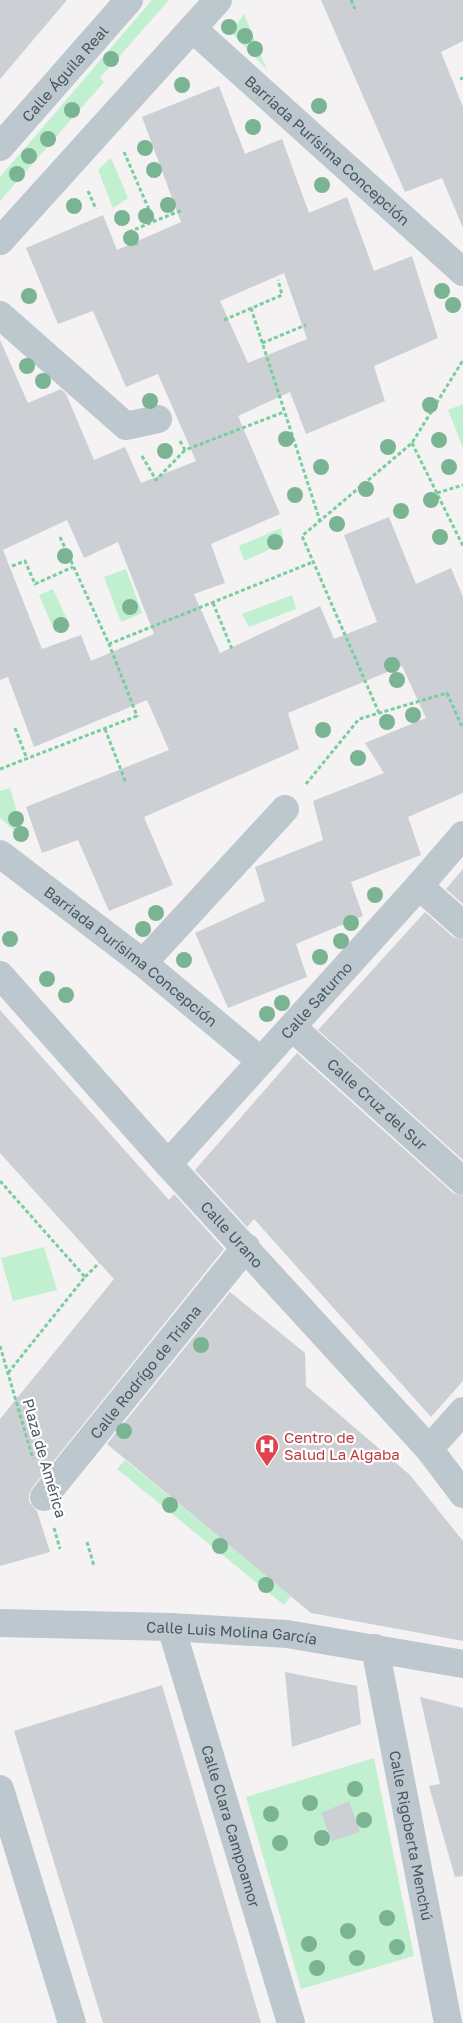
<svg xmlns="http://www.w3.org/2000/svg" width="463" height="2023" font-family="'Golos Text',sans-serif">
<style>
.green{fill:#c1f0d0}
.building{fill:#cccfd4;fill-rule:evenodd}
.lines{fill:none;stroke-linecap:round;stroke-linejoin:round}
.path{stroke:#79ce9e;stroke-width:3;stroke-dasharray:4 2.5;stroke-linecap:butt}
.minor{stroke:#bdc7ce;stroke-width:28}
.tree{fill:#7bb493}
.labels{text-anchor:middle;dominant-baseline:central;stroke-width:4.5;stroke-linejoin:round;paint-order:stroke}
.street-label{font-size:15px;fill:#49565f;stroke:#fff}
.health-label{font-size:15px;fill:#be3a42;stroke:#fff;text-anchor:start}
</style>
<rect width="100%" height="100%" fill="#f4f2f2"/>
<g class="green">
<path d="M152 0H169L100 78 104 82 0 201V177Z"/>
<path d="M244 14 267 70 231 32Z"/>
<path d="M111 158 128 198 113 208 98 170Z"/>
<path d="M463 404V448L448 410Z"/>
<path d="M281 528 284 543 244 561 239 546Z"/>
<path d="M126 569 142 613 121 622 104 577Z"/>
<path d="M53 589 70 626 55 632 39 595Z"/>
<path d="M292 595 296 609 249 627 242 614Z"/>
<path d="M10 788 25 840 0 818V791Z"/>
<path d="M44 1247 57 1290 13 1301 1 1258Z"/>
<path d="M125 1460 291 1596 284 1605 117 1469Z"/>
<path d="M374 1758 414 1956 301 1989 246 1797Z"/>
</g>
<g class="building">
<path d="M0 0H67L0 79Z"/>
<path d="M321 0H463V41L441 52 463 107V228L442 178 405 192Z"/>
<path d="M219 86 245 154 282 139 309 213 347 197 374 271 412 256 438 338 374 366 385 401 306 434 290 392 238 416 280 514 211 544 225 583 194 594 220 653 320 606 334 639 377 622 344 535 389 517 416 584 451 568 463 597V793L408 817 421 855 351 882 363 916 296 944 307 977 228 1008 195 933 265 901 255 867 323 840 313 801 384 773 365 743 426 718 402 666 288 713 299 749 144 817 173 885 109 911 78 840 42 853 26 807 169 750 147 700 34 747 8 677 0 680V340L28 403 61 389 66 394 94 460 125 447 141 483 196 461 158 374 126 387 93 311 58 324 26 248 103 215 117 250 181 222 142 117ZM284 273 307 339 248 363 220 301ZM67 520 84 558 118 542 154 634 91 661 81 635 42 649 3 550Z"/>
<path d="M463 869V904L446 889Z"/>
<path d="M425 912 453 937 463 940V1160L318 1030Z"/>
<path d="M0 1010 169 1200 174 1194 224 1249 32 1488 29 1494V1502L37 1511 50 1552 0 1566V1419L114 1279 0 1153Z"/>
<path d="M297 1053 453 1193 463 1196V1381L431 1417 254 1219 247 1227 195 1170Z"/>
<path d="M230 1292 305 1353 306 1386 410 1475 463 1541V1641L311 1613 107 1444Z"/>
<path d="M285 1672 357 1686 361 1724 292 1747Z"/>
<path d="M162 1685 261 2023H103L14 1731Z"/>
<path d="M420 1697 463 1708V1876L455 1877 429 1786 440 1784Z"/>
<path d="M349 1801 360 1832 332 1841 321 1813Z"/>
</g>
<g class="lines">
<g class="path">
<path d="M351 0 355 9"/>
<path d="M460 79 463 78"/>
<path d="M124 152 154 221"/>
<path d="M88 191 96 209"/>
<path d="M137 245 131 231 182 210"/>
<path d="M251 308 320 521"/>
<path d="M224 320 282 295 278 280"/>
<path d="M262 343 306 325"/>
<path d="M180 441 185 450 284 412"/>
<path d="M412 443 463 546"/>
<path d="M142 456 156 480 185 450"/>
<path d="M437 493 463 485"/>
<path d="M60 537 109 644 313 562"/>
<path d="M12 566 25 561 35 584 73 567"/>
<path d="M213 603 232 649"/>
<path d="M379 713 302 536 412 443 463 360"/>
<path d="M15 728 27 759"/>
<path d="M105 729 126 783"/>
<path d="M0 769 137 716 109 644"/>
<path d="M306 784 359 719 447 693 463 729"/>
<path d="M0 1181 85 1277 8 1373"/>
<path d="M85 1277 99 1263"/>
<path d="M0 1346 33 1459"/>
<path d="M54 1528 60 1549"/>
<path d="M87 1542 94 1566"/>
</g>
<g class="minor">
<path id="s1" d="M193 29 463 272"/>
<path id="s2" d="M0 147 129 0"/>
<path d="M0 241 218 0"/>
<path d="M0 315 126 426 158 419"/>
<path id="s3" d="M0 854 143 963 261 1061"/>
<path d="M419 886 463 925"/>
<path d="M143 963 285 809"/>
<path id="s4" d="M0 975 168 1164 429 1449 463 1494"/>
<path id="s5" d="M292 1027 463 1181"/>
<path id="s6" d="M168 1164 419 886 463 835"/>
<path d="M429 1449 463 1411"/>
<path id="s7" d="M44 1497 246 1247"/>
<path id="s8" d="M0 1623 171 1627 287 1634 463 1664"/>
<path id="s9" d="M171 1627 291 2023"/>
<path id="s10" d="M375 1648 448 2023"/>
<path d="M0 1789 72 2023"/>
</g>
</g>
<g class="tree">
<circle cx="229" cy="27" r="8"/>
<circle cx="245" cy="36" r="8"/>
<circle cx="255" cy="49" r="8"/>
<circle cx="111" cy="59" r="8"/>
<circle cx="182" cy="85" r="8"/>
<circle cx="319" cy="106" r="8"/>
<circle cx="72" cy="110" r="8"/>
<circle cx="253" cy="127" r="8"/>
<circle cx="48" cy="139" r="8"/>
<circle cx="145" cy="148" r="8"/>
<circle cx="29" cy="156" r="8"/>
<circle cx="154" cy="170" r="8"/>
<circle cx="17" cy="174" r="8"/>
<circle cx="322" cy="185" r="8"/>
<circle cx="168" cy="205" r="8"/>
<circle cx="74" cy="206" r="8"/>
<circle cx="146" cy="216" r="8"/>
<circle cx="122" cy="218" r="8"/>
<circle cx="131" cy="238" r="8"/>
<circle cx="442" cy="291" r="8"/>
<circle cx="29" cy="296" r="8"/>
<circle cx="453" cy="305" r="8"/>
<circle cx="27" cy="366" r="8"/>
<circle cx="43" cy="381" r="8"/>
<circle cx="150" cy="401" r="8"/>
<circle cx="430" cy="405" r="8"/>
<circle cx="286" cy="439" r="8"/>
<circle cx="439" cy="440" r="8"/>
<circle cx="388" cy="447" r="8"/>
<circle cx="165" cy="451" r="8"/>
<circle cx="321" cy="467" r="8"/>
<circle cx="449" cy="467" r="8"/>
<circle cx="366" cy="489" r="8"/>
<circle cx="295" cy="495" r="8"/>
<circle cx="431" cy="500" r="8"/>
<circle cx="401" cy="511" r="8"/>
<circle cx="337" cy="524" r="8"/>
<circle cx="440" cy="537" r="8"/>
<circle cx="275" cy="542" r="8"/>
<circle cx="65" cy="556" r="8"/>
<circle cx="130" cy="607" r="8"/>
<circle cx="61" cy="625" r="8"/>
<circle cx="392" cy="665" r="8"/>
<circle cx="397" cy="680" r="8"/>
<circle cx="413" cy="715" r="8"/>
<circle cx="387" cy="722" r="8"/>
<circle cx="323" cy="730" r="8"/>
<circle cx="358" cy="758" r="8"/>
<circle cx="16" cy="819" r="8"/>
<circle cx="21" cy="834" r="8"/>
<circle cx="375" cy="895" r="8"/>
<circle cx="156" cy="913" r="8"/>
<circle cx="351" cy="923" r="8"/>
<circle cx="143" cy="929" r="8"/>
<circle cx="10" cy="939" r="8"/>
<circle cx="341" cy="941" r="8"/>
<circle cx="320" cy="957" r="8"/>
<circle cx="184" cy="960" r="8"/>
<circle cx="47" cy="979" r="8"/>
<circle cx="66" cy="995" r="8"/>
<circle cx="282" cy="1003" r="8"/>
<circle cx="267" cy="1014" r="8"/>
<circle cx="201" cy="1345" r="8"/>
<circle cx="124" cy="1431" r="8"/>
<circle cx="170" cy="1505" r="8"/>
<circle cx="220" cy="1546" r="8"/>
<circle cx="266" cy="1585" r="8"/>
<circle cx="355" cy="1789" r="8"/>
<circle cx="310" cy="1803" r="8"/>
<circle cx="271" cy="1814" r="8"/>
<circle cx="364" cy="1820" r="8"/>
<circle cx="322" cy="1838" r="8"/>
<circle cx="280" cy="1843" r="8"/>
<circle cx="387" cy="1918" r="8"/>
<circle cx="348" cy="1931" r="8"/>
<circle cx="309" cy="1944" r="8"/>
<circle cx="397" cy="1947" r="8"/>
<circle cx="357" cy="1958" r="8"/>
<circle cx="317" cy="1968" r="8"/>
</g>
<defs>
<g id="hospital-pin" transform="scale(1.25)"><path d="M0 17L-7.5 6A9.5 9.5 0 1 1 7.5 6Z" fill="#e0444e" stroke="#fff"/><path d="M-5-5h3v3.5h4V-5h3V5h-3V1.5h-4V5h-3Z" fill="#fff"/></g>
</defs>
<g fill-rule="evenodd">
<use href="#hospital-pin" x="267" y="1446"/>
</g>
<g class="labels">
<g class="street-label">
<text stroke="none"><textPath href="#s2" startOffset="98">Calle Águila Real</textPath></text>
<text stroke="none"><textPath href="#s1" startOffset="181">Barriada Purísima Concepción</textPath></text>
<text stroke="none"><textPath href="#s3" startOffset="166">Barriada Purísima Concepción</textPath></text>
<text stroke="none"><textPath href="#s6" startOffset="221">Calle Saturno</textPath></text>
<text stroke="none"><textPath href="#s5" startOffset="115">Calle Cruz del Sur</textPath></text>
<text stroke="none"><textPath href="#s4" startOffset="348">Calle Urano</textPath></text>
<text stroke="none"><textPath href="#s7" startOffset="161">Calle Rodrígo de Triana</textPath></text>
<text transform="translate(45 1458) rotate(74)">Plaza de América</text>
<text stroke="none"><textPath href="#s8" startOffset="232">Calle Luis Molina García</textPath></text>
<text stroke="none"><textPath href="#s9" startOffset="208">Calle Clara Campoamor</textPath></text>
<text stroke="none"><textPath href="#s10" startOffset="191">Calle Rigoberta Menchú</textPath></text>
</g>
<g class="health-label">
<text x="284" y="1437">Centro de<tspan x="284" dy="17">Salud La Algaba</tspan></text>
</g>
</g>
</svg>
